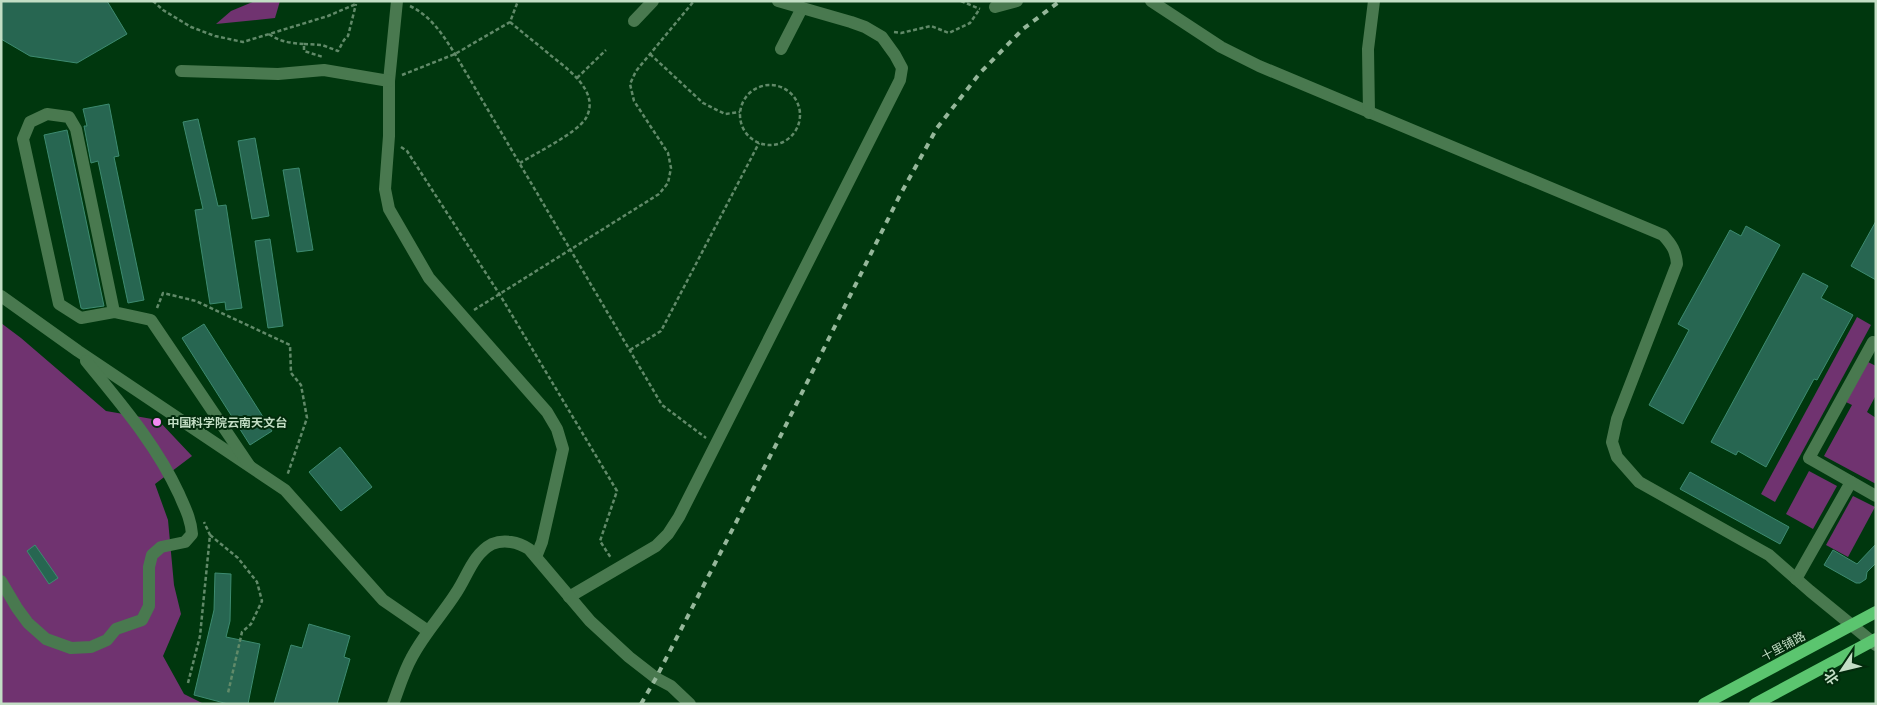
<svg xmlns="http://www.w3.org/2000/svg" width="1877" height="705" font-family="Ubuntu,'Noto Sans SC',sans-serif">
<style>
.green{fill:#703370}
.building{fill:#276651;stroke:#3d8b70}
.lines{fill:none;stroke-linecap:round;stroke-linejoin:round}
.path{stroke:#618a69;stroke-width:2.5;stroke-dasharray:4 2.5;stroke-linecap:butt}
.minor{stroke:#49794f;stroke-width:12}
.major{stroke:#5bc56f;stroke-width:12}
.rail{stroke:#95b79a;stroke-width:4;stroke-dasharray:6 6;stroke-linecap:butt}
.poi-dot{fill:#f38af1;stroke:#022b0c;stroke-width:2}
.labels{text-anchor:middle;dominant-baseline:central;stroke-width:4;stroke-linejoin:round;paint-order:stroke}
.poi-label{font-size:12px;font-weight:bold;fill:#c3dec5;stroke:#022b0c;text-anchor:start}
.street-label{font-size:12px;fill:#c3dec5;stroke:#022b0c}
</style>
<rect width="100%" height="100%" fill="#00370e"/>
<g class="green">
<path d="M255 1H280L275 18 216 24 231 11Z"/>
<path d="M1857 317 1871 325 1775 502 1761 494Z"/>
<path d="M1 323 21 338 106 411 158 420 192 456 155 484 168 520 174 585 181 614 163 656 184 694 204 704H1Z"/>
<path d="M1868 362 1876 366V395L1867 412 1876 418V484L1824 456 1852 405 1846 402Z"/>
<path d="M1809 471 1837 486 1813 529 1786 514Z"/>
<path d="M1853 496 1875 507 1848 557 1826 545Z"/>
</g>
<g class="building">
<path d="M1 1H107L127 34 77 63 30 56 1 39Z"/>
<path d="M109 104 119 156 114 157 144 300 128 303 98 161 91 163 84 126H87L83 109Z"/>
<path d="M198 119 218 206 226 205 242 308 226 310 225 302 210 304 195 210 203 209 183 122Z"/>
<path d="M67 130 104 306 83 309 81 308 44 135Z"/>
<path d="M255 138 269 216 252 219 238 141Z"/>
<path d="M299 168 313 250 297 252 283 170Z"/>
<path d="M1876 221V280L1851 266Z"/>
<path d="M1746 226 1780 245 1683 424 1649 405 1689 330 1678 324 1730 230 1741 236Z"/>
<path d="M270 239 283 326 268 328 255 241Z"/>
<path d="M1803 273 1828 286 1821 298 1853 315 1817 380 1814 379 1766 467 1738 451 1736 455 1711 442Z"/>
<path d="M204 324 272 431 250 445 182 338Z"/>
<path d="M340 447 372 487 341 511 309 472Z"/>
<path d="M1690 472 1789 527 1780 544 1680 489Z"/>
<path d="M1876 544V563L1867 572 1866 579 1860 583H1856L1824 565 1833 550 1857 564Z"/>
<path d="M35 545 58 578 49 584 27 551Z"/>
<path d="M215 573 231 574 230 621 226 637 260 644 248 704H228L194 695 214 610Z"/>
<path d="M309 624 350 636 344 657 350 659 337 704H274L291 645 302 648Z"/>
</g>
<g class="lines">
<g class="path">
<path d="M153 1 163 10 191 27 215 36 243 42 328 16 356 4"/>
<path d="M961 1 980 9"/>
<path d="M410 6C431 16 443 35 455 54L662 405 706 438"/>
<path d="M510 22C523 33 536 43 549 54 566 68 601 91 586 118 577 133 536 153 520 163"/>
<path d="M894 32 901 33 931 26 949 33 970 23 979 10"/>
<path d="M269 34C280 42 291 43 304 44V51L323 57"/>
<path d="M304 44 322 45 338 51 344 40 348 36 356 4"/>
<path d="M650 54 703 103 725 114 740 112"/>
<path d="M402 75 455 54 510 22 518 1"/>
<path d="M577 78 606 50"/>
<circle cx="770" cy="115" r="30"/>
<path d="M401 147 407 151 500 295 617 491 600 541 611 558"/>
<path d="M157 308 163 293 196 301 290 345 291 373 301 385 307 418 287 476"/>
<path d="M474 310 659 194 668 183 671 168 668 153 634 101 630 84 636 71 694 1"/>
<path d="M630 350 661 331 759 143"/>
<path d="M210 535 238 558 257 582 262 601 251 624 242 632 228 693"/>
<path d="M188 683 200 636 210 535 204 522"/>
</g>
<g class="minor">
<path d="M397 1 389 81V136L385 189 389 209 429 278 547 412 557 429 563 449 542 542 536 557"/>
<path d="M1151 1 1221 47 1259 66 1663 235C1672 245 1676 251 1677 264L1617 419 1612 442 1617 457 1639 482 1769 555 1810 591 1876 645"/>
<path d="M995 7 1017 1"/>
<path d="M634 21 653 1"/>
<path d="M781 49 802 8"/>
<path d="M181 71 278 74 324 70 389 81"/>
<path d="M1369 113 1368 49 1374 1"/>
<path d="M1 296 78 351 285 490 383 600 428 631"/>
<path d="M114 312 76 129 69 117 47 114 30 122 23 139 59 304 81 318 114 312 151 320 249 465"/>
<path d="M1876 344 1873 342 1809 458 1876 496"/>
<path d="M1796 579 1851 482"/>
<path d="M1 581 17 608 28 623 46 639 71 648 91 647 107 640 116 629 142 620 149 606V567L152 555 161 547 185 542 192 534C191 519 185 508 179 494 156 444 120 403 86 361"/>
<path d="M569 597 656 546 668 534 679 517 900 80 902 68 895 55 882 37 865 27 851 22 778 1"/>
<path d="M393 704C399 688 404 671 412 657 424 634 442 615 456 593 467 577 473 554 492 544 504 539 518 542 529 549L590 621 629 657 656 678 671 686 690 704"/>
</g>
<g class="major">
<path d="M1704 704 1876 612"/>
<path d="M1755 704 1876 639"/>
</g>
<path class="rail" d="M641 704 656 678 781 435 899 197 937 128 980 73 1023 29 1060 1"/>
</g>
<circle class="poi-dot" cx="157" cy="422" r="5"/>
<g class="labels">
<g class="poi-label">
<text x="167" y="422">中国科学院云南天文台</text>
</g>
<g class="street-label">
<text transform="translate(1783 646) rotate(-28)">十里铺路</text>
</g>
</g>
<rect width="1877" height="705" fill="none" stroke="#c3dec5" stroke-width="5"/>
<g transform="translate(1842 670) rotate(235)" stroke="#022b0c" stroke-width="4" paint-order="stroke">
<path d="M0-4L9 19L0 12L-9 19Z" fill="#c3dec5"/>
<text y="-8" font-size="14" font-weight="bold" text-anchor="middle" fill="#c3dec5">北</text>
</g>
</svg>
